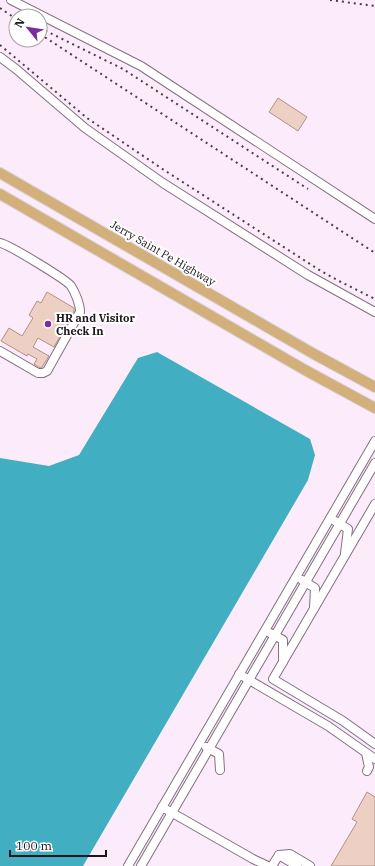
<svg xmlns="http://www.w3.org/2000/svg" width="375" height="866" font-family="'IBM Plex Serif',serif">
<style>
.built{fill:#fcebfb;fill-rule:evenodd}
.water{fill:#42aec1}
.building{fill:#eecfc3;stroke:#af9387}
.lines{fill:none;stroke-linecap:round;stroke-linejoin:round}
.minor-casing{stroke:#846f83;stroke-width:10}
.major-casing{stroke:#d6d5d6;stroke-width:12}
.minor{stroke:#fff;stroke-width:8}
.major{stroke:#d3af7c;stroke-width:10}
.rail{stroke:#473f46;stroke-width:2;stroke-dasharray:2 4;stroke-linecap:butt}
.poi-dot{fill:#7b2d9e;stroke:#fff;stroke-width:1.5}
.labels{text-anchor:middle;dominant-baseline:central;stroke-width:4;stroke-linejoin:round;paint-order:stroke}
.street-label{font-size:11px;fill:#1d151c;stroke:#fff}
.poi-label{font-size:11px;font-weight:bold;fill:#1d151c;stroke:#fff;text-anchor:start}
</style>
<rect width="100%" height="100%" fill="#fef9fe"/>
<path class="built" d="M0 0H375V866H0ZM16 16H40V40H16Z"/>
<path class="water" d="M157 352 310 439 315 455 308 480 83 866H0V458L49 466 79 455 138 358Z"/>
<g class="building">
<path d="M278 98 307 117 298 131 269 112Z"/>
<path d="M47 292 74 308V311L54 347 38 338 33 347 49 356 42 367 40 368 34 364 37 359 28 354 27 356 1 341 9 328 22 336 33 318 29 315 37 301 41 303Z"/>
<path d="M367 792 375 797V866H331L357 822 352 819Z"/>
</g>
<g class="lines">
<g class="minor-casing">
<g id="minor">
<path d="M11 0 141 66 375 219"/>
<path d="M0 57 16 69 85 128 163 183 308 275 375 312"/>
<path d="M0 243C8 244 67 280 71 286 75 292 80 304 80 312L47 371 43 373H38L0 351"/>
<path d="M375 504 273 679 343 721 375 744"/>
<path d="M335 521 348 529 345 553"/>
<path d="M302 580 315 588 314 608"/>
<path d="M270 633 283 640V662"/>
<path d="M239 674 328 726 375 759"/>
<path d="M206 747 219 754 220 770"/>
<path d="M366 753 369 767 367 771"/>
<path d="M162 807 253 859 268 866"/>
<path d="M279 855 290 854 310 866"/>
<path d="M128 866 375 441"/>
<path d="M141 866 375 463"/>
<path d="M272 866 279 855 297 866"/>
</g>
</g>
<g class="major-casing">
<g id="major">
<path d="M0 173 314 354 375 387"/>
<path d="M0 194 305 370 375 408"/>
</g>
</g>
<use href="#minor" class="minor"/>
<use href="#major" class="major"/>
<g class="rail">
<path d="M330 0 375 6"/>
<path d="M0 8 16 19"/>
<path d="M40 28 123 69 308 189"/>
<path d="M40 34 375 253"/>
<path d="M0 45 87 118 164 170 321 271 339 281 375 299"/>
</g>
</g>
<circle class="poi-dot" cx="48" cy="324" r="4"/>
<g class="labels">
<g class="street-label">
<text transform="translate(163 253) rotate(30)">Jerry Saint Pe Highway</text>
</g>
<g class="poi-label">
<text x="56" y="318">HR and Visitor<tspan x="56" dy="13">Check In</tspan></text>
</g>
</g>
<g transform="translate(28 28) rotate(300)"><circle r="19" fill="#ffffff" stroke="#a5a1a4"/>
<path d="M0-3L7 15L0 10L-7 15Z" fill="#7b2d9e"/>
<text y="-6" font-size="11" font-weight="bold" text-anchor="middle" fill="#1d151c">N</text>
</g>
<path d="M10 850v6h96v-6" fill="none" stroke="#1d151c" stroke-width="2"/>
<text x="16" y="850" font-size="12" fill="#1d151c" stroke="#ffffff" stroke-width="3" paint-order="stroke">100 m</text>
</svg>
